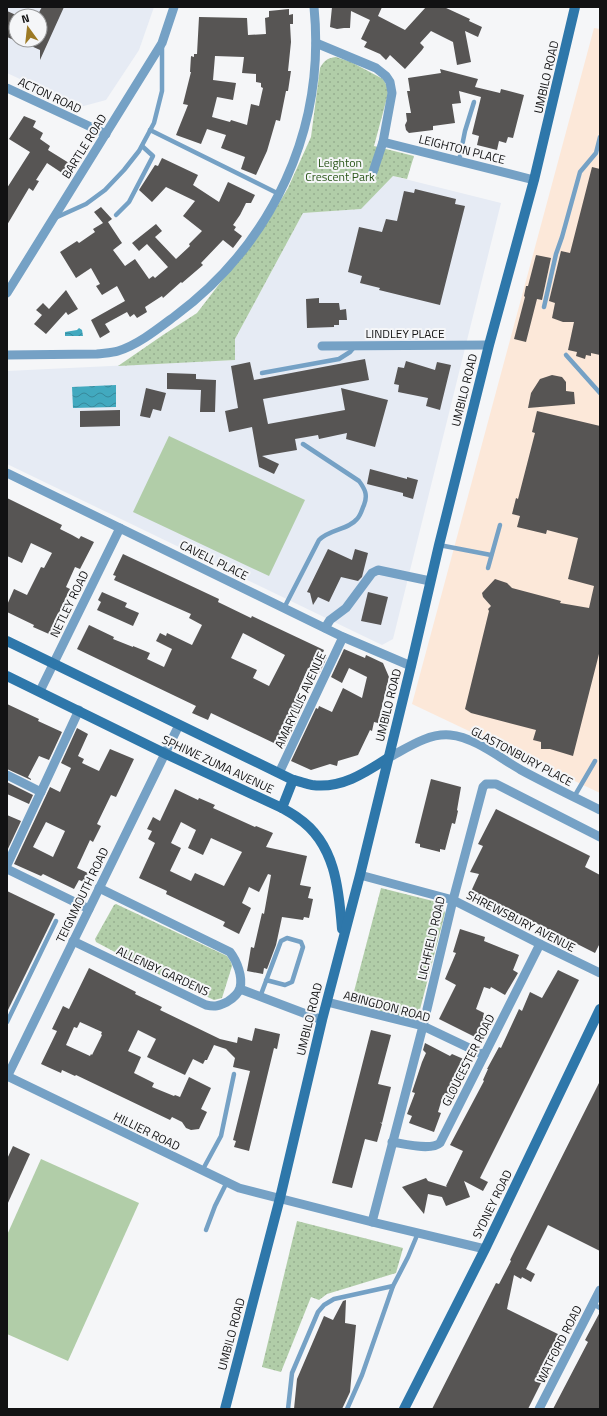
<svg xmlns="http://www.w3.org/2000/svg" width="607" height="1416" font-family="'Titillium Web',sans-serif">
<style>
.built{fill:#e6ebf4;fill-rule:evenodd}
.medical{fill:#fce8d9}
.park{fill:url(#park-dots)}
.pitch{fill:#b1cda8}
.water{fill:url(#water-waves)}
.building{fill:#575554;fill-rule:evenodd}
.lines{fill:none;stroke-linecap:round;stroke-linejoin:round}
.lane{stroke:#75a1c5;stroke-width:4.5}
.street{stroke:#75a1c5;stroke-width:9}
.secondary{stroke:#2e77aa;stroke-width:10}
.labels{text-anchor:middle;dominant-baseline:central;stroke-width:4;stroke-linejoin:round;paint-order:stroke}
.street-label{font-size:12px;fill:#121213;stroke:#f5f6f8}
.park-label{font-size:12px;fill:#295518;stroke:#f5f6f8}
</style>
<defs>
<pattern id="park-dots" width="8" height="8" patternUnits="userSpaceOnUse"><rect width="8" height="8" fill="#b1cda8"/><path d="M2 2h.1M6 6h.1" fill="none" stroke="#97af90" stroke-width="1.8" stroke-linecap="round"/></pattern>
<pattern id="water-waves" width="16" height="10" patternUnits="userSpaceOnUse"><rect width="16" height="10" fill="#42a9bf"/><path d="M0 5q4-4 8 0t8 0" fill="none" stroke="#36889a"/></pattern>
</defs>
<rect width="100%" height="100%" fill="#f5f6f8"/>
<g class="built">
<path d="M7 7H154L139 50 106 100 80 107 7 73ZM16 16H40V40H16Z"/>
<path d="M393 176 501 203 393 639 382 645 7 464V371L235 360V339L303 213 360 209Z"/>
</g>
<path class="medical" d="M594 28 600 29V793L412 704Z"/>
<g class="park">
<path d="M336 57 351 62 383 79 387 86 388 94 374 146 414 156 407 179 393 176 361 209 303 213 235 339V360L118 366 163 335 197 313 270 218 288 188 311 137 320 68C324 61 327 58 336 57Z"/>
<path d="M381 888 441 903 445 913 417 1021 351 1003Z"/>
<path d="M116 904 227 956 231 962 232 966 222 998 214 1000 143 967 96 942 95 939 114 905Z"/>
<path d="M297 1221 403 1248 396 1273 327 1294 319 1300 311 1297 281 1372 262 1367Z"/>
</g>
<g class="pitch">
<path d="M169 436 305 500 269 576 133 512Z"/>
<path d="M41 1159 139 1203 68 1361 7 1334V1235Z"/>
</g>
<g class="water">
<path d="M79 328 82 330 83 336H65V332L77 330Z"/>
<path d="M116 385V407L73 408 72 387Z"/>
</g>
<g class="building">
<path d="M42 7H64L40 60V50L18 40H40V16H37Z"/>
<path d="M332 7H382L378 16 405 30 426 7H444L470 19 469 21 482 27 478 37 465 31 471 62 457 65 453 42 431 31 420 43 424 47 422 50 405 69 390 55 386 60 380 54 364 47 367 42 361 39 370 20 351 11 350 28H344L337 29 330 27Z"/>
<path d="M289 9V15L293 14V24H290L291 42 288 71H291L288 91H286L280 121 276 120 267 151 256 175 241 169 245 157 221 148 226 135 207 129 201 144 176 135 188 105 183 104 191 72H190L191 56 194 57V54H197L199 17 247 18 248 35 266 34 265 18 269 17V11ZM215 56 244 57 242 73 256 74V82L261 83V87L263 88 259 106 251 104 247 125 231 120 230 122 212 117 217 97 233 100 236 83 213 80Z"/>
<path d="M7 11 16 15V41L7 37Z"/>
<path d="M440 69 478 79 475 87 500 93 501 89 524 95 513 138 508 137 506 143 499 141 497 150 477 145 479 136 472 134 481 97 459 91 461 103 452 104 455 123 433 126V130L409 133 406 130 405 125 407 121 406 113H411L407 91H410L408 78 441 73Z"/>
<path d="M24 116 36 121 33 127 43 133 40 139 50 146 48 150 69 163 62 173 47 163 36 180 39 181 33 191 29 188 7 225V188L30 152 9 139Z"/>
<path d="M162 158 198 175 193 185 219 202 228 182 255 195 251 203H246L240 215 233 225 236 227 234 230 242 236 233 248 223 240 201 263 203 265 182 283 181 282 163 298 162 296 145 307 147 312 137 318 134 314 130 317 127 312 105 324 110 332 100 338 91 320 125 301 117 286 102 295 96 286 100 284 91 268 76 278 60 252 77 241 79 243 95 232 93 229 103 223 94 212 101 207 112 219 108 222 122 243 113 250 125 266 135 259 149 279 153 276 155 278 168 267 147 244 139 251 132 243 156 224 162 231 155 237 176 259 190 246 189 244 202 231 183 216 195 201 166 187 152 202 139 190 155 165 158 166Z"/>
<path d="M592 167 600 169V355L591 353V356L586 355 585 359 576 356 577 352 568 350 574 322H563L552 318 555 303 549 301 561 251 570 253Z"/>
<path d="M415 189 456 199 455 204 465 206 440 305 379 290 380 288 360 283 362 276 348 272 359 227 382 232 386 219 397 221 404 191 414 193Z"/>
<path d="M536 255 551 258 542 300 537 299 526 342 514 339 525 297 524 296 526 286H528Z"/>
<path d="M66 290 78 309 68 315 66 312 46 334 34 324 42 315 36 310 43 303 49 309Z"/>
<path d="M319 298V303H339L340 310 346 309 347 320H339V325H334V327L307 328 306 299Z"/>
<path d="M365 359 369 380 263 399 268 424 345 410 341 388 388 400 375 447 346 439 347 433 319 439 318 435 295 439 297 450 262 456 279 464 274 474 259 467 252 427 229 432 225 411 238 408 231 366 250 362 254 380Z"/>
<path d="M406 361 435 370 437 362 451 365 440 410 426 406 428 398 398 392 399 385 394 384 398 367 404 368Z"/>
<path d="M167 373 196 374V379L216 380 215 412H200L201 390 167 389Z"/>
<path d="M552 375 562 377 566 382V391L574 392 575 404 528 408 531 393 540 379Z"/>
<path d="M146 388 166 393 161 411 153 409 150 418 140 416Z"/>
<path d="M120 410V426L80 427V411Z"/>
<path d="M537 411 600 426V650L573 756 550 749H541V742L533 740 536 730 471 713 465 709 489 611 488 609 491 606 483 597 482 593 495 579 507 583 512 588 561 601 560 603 589 608 594 586 568 579 578 538 547 530 546 534 517 527 520 516 512 514 516 498 518 499 535 433 532 432Z"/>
<path d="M370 469 407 479V477L418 480 413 499 403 496V493L367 484Z"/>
<path d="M7 498 62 525 60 529 72 535 79 539 81 536 94 542 80 569 75 567 66 587 70 589 49 634 33 627 34 625 7 612V605L14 589 27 595 41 567 44 568 52 553 31 543 22 563 7 556Z"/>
<path d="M328 549 352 560 355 549 368 553 362 577 358 581 341 577 329 602 318 597 313 605 310 593 307 592Z"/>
<path d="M123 554 219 599 218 602 251 618 252 616 324 650 322 655 327 657 320 672 318 673 308 668 295 698 305 703 285 746 279 743 278 745 211 713 208 720 192 713 196 706 77 649 89 625 114 637 113 639 133 647V646L150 653 147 659 164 667 172 649 156 641 160 633 166 636 167 633 192 645 202 625 189 618 191 614 114 580 116 576 113 575ZM243 633 285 655 269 686 253 678 257 670 231 658Z"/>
<path d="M102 592 127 603 125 607 139 613 133 626 97 610 101 602 98 600Z"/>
<path d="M368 592 388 597 381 625 361 621Z"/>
<path d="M344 649 365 658 366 655 383 663 389 677 378 723 374 722 372 731 370 730 358 755 338 761 337 766 330 764 311 770 291 761 316 708 318 709 319 706 332 712 343 688 362 698 367 677 349 668 342 683 331 677Z"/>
<path d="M7 704 39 719 38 721 62 732 49 760 39 756 28 777 31 779V780L7 769Z"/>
<path d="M77 728 88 734 78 756 84 759 82 763 99 771 110 749 134 759 116 797 111 795 97 824 101 826 93 842 90 840 77 868 88 873 84 882 79 880 74 889 43 874 41 876 14 864 50 787 60 792 71 768 61 763ZM46 822 65 831 53 857 33 847Z"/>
<path d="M431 779 461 787 457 810 458 811 455 824 452 823 445 850 440 849V852L420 847V844L415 843Z"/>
<path d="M7 782 33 795 29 804 7 794Z"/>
<path d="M175 789 198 800 199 798 215 805 213 808 255 827 256 826 273 833 266 847 307 856 300 885 311 887 308 898 313 899 309 918 304 917 303 920 282 917 276 945 267 969 264 968 263 974 247 971 251 947 254 948 262 913 264 914 271 875 268 874 259 892 249 887 242 903 251 908 239 934 223 926 225 922 166 894 167 891 139 878 155 843 148 839 152 831 147 829 153 817 160 821ZM181 822 196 830 188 848 203 855 211 838 242 852 224 886 195 873 191 881 170 871 181 848 171 843Z"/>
<path d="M496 809 590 856 585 867 600 875V943L595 953 482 896 479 903 468 898 479 874 470 872 483 846 478 844Z"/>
<path d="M7 815 21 821 7 851Z"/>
<path d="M7 891 55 914 7 1012Z"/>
<path d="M460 929 485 937 484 941 519 955 513 970 518 973 505 995 491 987 490 989 484 987 476 1009 484 1013 483 1017 486 1018 477 1038 439 1019 456 985 445 979 456 953 453 952Z"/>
<path d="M89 968 136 992 135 994 162 1007 160 1010 220 1039 237 1043 238 1037 252 1041 255 1028 280 1034 277 1049 274 1048 249 1151 234 1147 236 1141 233 1140 250 1071 233 1067 235 1058 226 1049 214 1045 207 1060H205L203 1064 193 1059 185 1075 147 1057 156 1039 138 1030 128 1051 141 1057 134 1073 154 1083 152 1087 174 1096 175 1095 180 1097 189 1077 211 1088 201 1109 207 1112 199 1129 191 1130 186 1128 182 1122 172 1117 170 1120 76 1075 75 1076 62 1070 61 1073 41 1064 57 1031 52 1029 63 1006 69 1009ZM80 1022 102 1032 101 1034 102 1035 92 1055 91 1054 90 1056 66 1045 74 1027 77 1028Z"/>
<path d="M558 970 579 980 480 1178 488 1182 483 1191 464 1181 470 1197 446 1206 442 1197 428 1194 424 1214 402 1187 426 1178 428 1181 447 1187 446 1186 463 1151 450 1145 484 1081 483 1080 488 1069H487L499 1047 501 1048 519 1009 522 1011 530 992 542 998Z"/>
<path d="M371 1030 391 1035 378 1084 391 1087 382 1123 380 1122 382 1124 377 1142 365 1139 352 1188 332 1183Z"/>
<path d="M425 1043 450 1056 452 1054 468 1061 453 1090 456 1091 453 1099 443 1095 438 1112 441 1113 434 1132 409 1123 412 1116 407 1114 415 1093 412 1092 422 1062 426 1053 423 1050Z"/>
<path d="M600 1081V1251L548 1225 526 1269 535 1274 531 1282 522 1277 521 1279 514 1275 507 1309 564 1337 528 1409H432L496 1283 499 1284 511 1261 510 1260Z"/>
<path d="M13 1146 30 1154 7 1205V1159Z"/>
<path d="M346 1300 345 1323 356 1325 350 1392 342 1409H294L297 1379 324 1316 333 1320 343 1301Z"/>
<path d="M600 1312V1409H553L588 1342 585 1340Z"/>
</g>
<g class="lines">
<g class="lane">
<path d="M150 130 279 194"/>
<path d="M459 161 465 131 474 102"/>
<path d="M116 215 129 202 153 156 142 146"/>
<path d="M55 218 86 204 105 190 124 170 139 151 154 123 162 91V47"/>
<path d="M544 307 556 254 562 237 580 172 596 153 600 137"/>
<path d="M566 355 600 393"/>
<path d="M262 373 339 359 350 352 355 346"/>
<path d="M439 545 491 555"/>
<path d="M488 568 500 525"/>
<path d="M284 608 319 540C330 529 348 530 357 519 361 515 362 509 364 505 368 495 365 489 359 481L303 444"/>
<path d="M574 797 595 761"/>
<path d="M260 997 281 941 287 938 301 942 303 947 292 982 285 985 266 980"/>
<path d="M7 1022 56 921"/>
<path d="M202 1171 221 1136 234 1074"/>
<path d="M206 1230 215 1206 227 1182"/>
<path d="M593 1304 600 1308"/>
<path d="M288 1409 292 1373 318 1312 324 1305 334 1299 393 1286"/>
<path d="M347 1409 362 1375 393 1286 408 1257 418 1233"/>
</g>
<g class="street">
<path d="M316 43 376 68 386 76 390 82 392 93 383 142 373 172"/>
<path d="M7 88 106 134"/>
<path d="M383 142 534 180"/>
<path d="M7 293 162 43 174 7"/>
<path d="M322 346 489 345"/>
<path d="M7 355 97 354C104 353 112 353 118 351 138 345 159 328 175 316 273 243 326 129 314 7"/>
<path d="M7 473 343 637 411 666"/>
<path d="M325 628 330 620 346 608 372 573 378 570 430 581"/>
<path d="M40 691 120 528"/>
<path d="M388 758C407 748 428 733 450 735 474 737 500 758 521 770 547 784 574 797 600 810"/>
<path d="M279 773 343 637"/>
<path d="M7 775 41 792"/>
<path d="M7 865 79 710"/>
<path d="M7 869 89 909"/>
<path d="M360 875 453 900 540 944 600 973"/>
<path d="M73 941 206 1005C215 1007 219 1006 227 1002 232 999 238 994 240 988 243 977 237 961 230 952L99 888"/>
<path d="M240 989 322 1020"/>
<path d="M327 1002 423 1026 484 1055"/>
<path d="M7 1076 239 1188 372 1222 485 1249"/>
<path d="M7 1077 179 725"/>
<path d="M392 1142C404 1144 431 1151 440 1143L540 944"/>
<path d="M372 1222 423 1026 453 900 483 787 486 784H496L600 837"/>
<path d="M539 1409 600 1290"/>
</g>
<g class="secondary">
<path d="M7 641 293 780C299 781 306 784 312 785 341 789 365 773 388 758"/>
<path d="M7 676 166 754 282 808C287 811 293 814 298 818 335 843 339 889 342 929"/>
<path d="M282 808 293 780"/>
<path d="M225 1409 280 1198 322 1020 360 875 411 666 439 545 489 345 534 180 575 7"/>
<path d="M404 1409 485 1249 600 1009"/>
</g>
</g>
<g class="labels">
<g class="street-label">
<text transform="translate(546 77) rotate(-77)">UMBILO ROAD</text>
<text transform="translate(50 95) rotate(25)">ACTON ROAD</text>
<text transform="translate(84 146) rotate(-58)">BARTLE ROAD</text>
<text transform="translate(462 149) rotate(14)">LEIGHTON PLACE</text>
<text x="405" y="333">LINDLEY PLACE</text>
<text transform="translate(464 390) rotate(-76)">UMBILO ROAD</text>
<text transform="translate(214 560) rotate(26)">CAVELL PLACE</text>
<text transform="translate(69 604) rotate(-64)">NETLEY ROAD</text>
<text transform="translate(300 700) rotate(-65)">AMARYLLIS AVENUE</text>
<text transform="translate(388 705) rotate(-76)">UMBILO ROAD</text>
<text transform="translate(522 756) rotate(28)">GLASTONBURY PLACE</text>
<text transform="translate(218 764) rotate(25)">SPHIWE ZUMA AVENUE</text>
<text transform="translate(82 895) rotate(-64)">TEIGNMOUTH ROAD</text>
<text transform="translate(521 921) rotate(27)">SHREWSBURY AVENUE</text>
<text transform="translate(431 938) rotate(-77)">LICHFIELD ROAD</text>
<text transform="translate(163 971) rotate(25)">ALLENBY GARDENS</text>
<text transform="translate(387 1006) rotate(15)">ABINGDON ROAD</text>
<text transform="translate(309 1019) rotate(-76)">UMBILO ROAD</text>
<text transform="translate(468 1060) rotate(-63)">GLOUCESTER ROAD</text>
<text transform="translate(147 1131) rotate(26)">HILLIER ROAD</text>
<text transform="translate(492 1204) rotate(-64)">SYDNEY ROAD</text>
<text transform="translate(231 1334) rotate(-75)">UMBILO ROAD</text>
<text transform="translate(559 1344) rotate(-63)">WATFORD ROAD</text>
</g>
<g class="park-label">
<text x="340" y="162">Leighton<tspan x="340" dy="14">Crescent Park</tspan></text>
</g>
</g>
<rect width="607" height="1416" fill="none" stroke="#121213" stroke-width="16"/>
<g transform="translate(28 28) rotate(345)"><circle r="19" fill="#f5f6f8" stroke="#9a9b9c"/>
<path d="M0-3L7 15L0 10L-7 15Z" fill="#9d7a25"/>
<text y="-6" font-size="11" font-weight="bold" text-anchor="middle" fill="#121213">N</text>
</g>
</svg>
